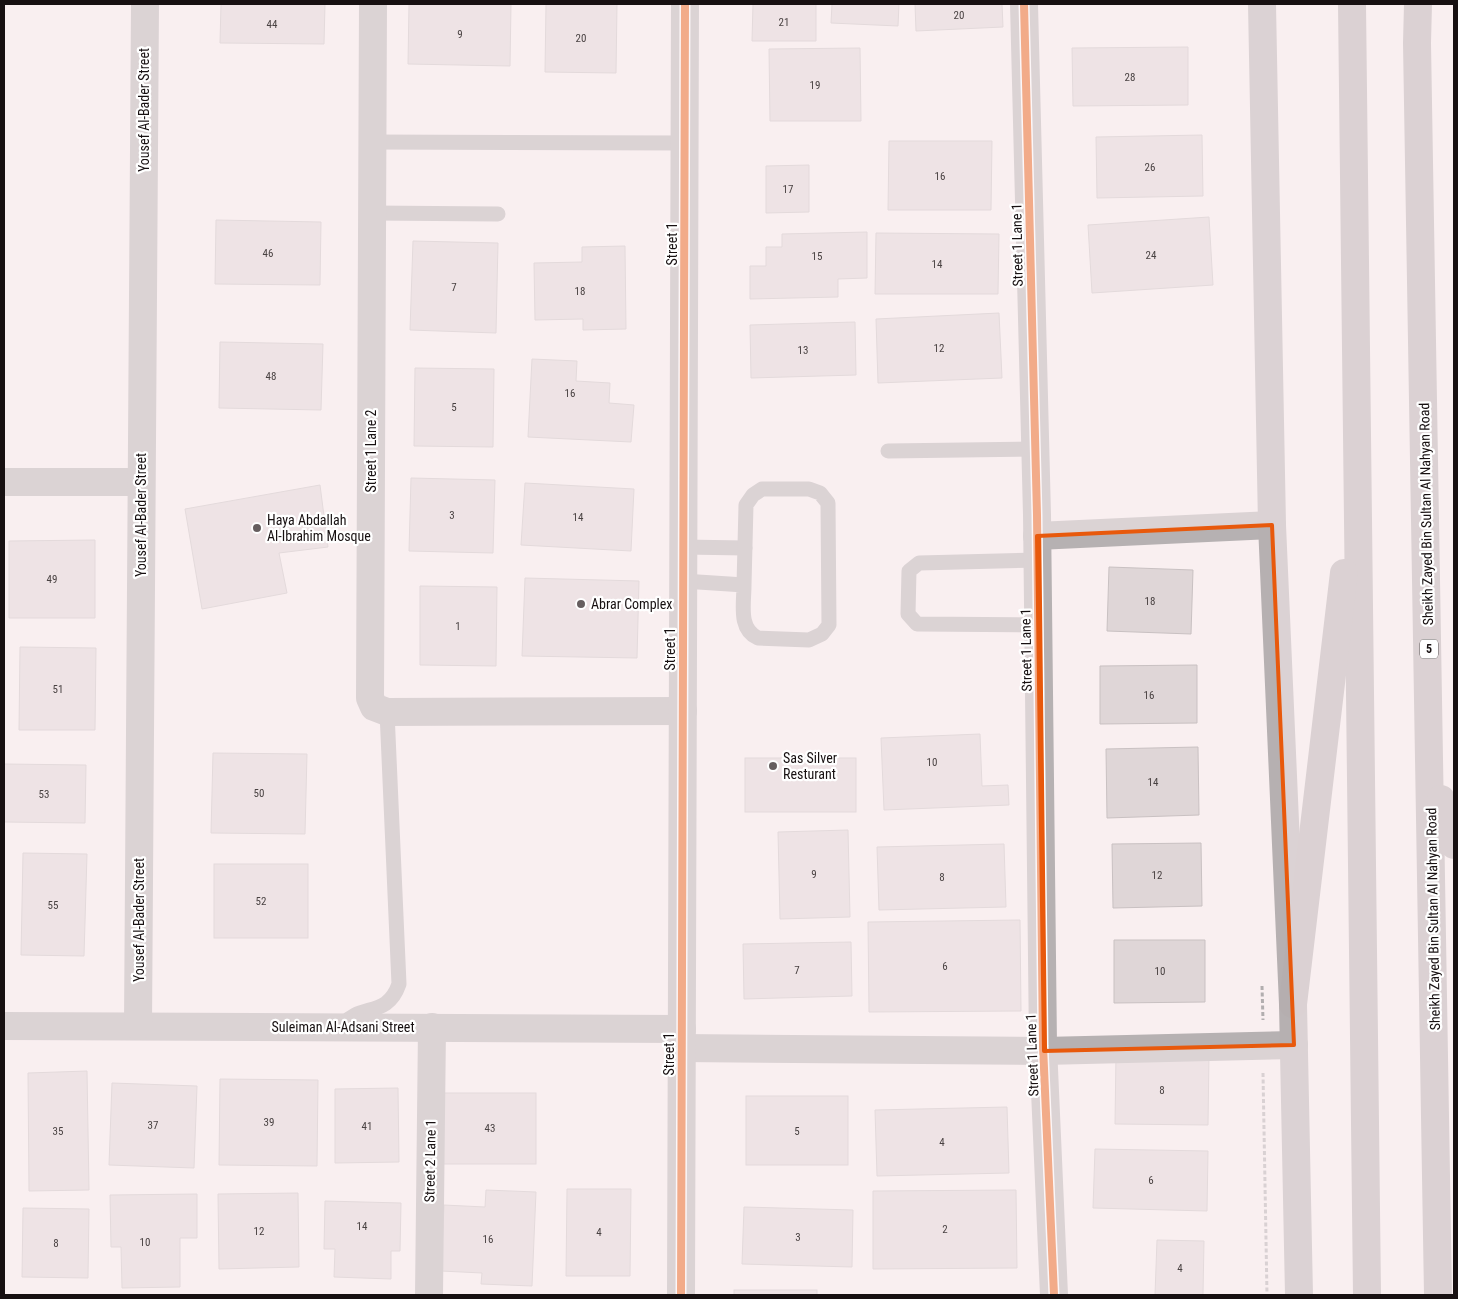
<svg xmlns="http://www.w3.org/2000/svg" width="1458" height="1299" font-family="'Roboto Condensed',sans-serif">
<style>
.building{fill:#dfd6d7;stroke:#c9c1c2}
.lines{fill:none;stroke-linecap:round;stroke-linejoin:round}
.path{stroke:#b2aeaf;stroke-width:3;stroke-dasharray:4 2.5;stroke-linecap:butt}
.service{stroke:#b6b1b2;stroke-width:15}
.minor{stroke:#b6b1b2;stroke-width:28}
.secondary{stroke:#b6b0b1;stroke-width:28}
.motorway{stroke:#b5aeaf;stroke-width:28}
.cycleway-casing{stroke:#fff;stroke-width:11}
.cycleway{stroke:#e8590c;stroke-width:8}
.marked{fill:none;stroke:#e8590c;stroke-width:4;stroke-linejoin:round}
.poi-dot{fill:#665e5f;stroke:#fff;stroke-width:2}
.labels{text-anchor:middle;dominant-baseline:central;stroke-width:4.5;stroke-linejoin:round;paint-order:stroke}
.number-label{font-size:11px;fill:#494242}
.shield{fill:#fff;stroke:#5d5858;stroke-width:1}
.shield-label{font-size:12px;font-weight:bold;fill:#171011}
.street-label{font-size:14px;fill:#171011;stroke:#fff}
.poi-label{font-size:14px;fill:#171011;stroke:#fff;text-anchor:start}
</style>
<rect width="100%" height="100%" fill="#f9eff0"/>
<g class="building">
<path d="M221 4H325L324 44 220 43Z"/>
<path d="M409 4H511L510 66 408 64Z"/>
<path d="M546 4H617L616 73 545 72Z"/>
<path d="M753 4H816V41H752Z"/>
<path d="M832 4H899L898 26 831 23Z"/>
<path d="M915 4H1002L1003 27 916 31Z"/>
<path d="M1188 47V105L1073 106 1072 48Z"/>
<path d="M860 48 861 121H770L769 49Z"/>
<path d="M1202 135 1203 196 1097 198 1096 137Z"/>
<path d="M889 141H992L991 210H888Z"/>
<path d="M809 165V212L766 213V166Z"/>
<path d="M1209 217 1213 285 1092 293 1088 225Z"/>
<path d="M216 220 321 222 320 285 215 284Z"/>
<path d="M867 232V278L838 279V297L750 299V266H766V247H782V234Z"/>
<path d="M876 233 999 234 998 294H875Z"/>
<path d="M413 241 498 243 496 333 410 330Z"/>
<path d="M625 246 626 329 583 330V319L535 320 534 263 582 262V247Z"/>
<path d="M999 313 1002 378 878 383 876 319Z"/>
<path d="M855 322 856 375 751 378 750 325Z"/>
<path d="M220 342 323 344 321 410 219 408Z"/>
<path d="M532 359 577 361 576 381 610 383 609 403 634 405 631 442 528 437Z"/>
<path d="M415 368 494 369 493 447 414 446Z"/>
<path d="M411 478 495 480 493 553 409 551Z"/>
<path d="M525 483 634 489 631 551 521 545Z"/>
<path d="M320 485 328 547 279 553 287 593 202 609 185 509Z"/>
<path d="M95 540V618H9V541Z"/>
<path d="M1109 567 1193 570 1191 634 1107 631Z"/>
<path d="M525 578 639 581 637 658 522 656Z"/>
<path d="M420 586 497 587 496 666 420 665Z"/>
<path d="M20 647 96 648 95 730H19Z"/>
<path d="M1197 665V723L1100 724V666Z"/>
<path d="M980 734 982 786 1008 785 1009 805 884 810 881 738Z"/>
<path d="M1198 747 1199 815 1107 818 1106 749Z"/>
<path d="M213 753 307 754 305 834 211 833Z"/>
<rect x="745" y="758" width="111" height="54"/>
<path d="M4 764 86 765 85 823 4 822Z"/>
<path d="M848 830 850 917 780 919 778 832Z"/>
<path d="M1201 843 1202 906 1113 908 1112 844Z"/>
<path d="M1004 844 1006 907 879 910 877 847Z"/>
<path d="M23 853 87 854 84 956 21 955Z"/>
<rect x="214" y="864" width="94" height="74"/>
<path d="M1020 920 1021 1011 869 1012 868 922Z"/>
<path d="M1114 940H1205V1002L1114 1003Z"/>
<path d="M851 942 852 996 744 999 743 944Z"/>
<path d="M1116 1054 1209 1055 1208 1125 1115 1124Z"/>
<path d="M87 1071 89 1190 29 1191 28 1073Z"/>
<path d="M220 1079 318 1080 317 1166 219 1165Z"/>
<path d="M112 1083 197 1086 194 1168 109 1165Z"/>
<path d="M398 1088 399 1162 335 1163V1089Z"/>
<rect x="443" y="1093" width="93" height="71"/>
<rect x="746" y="1096" width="102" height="69"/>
<path d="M1007 1107 1009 1173 877 1176 875 1110Z"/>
<path d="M1095 1149 1208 1151 1207 1211 1093 1208Z"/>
<path d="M567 1189H631L630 1276H566Z"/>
<path d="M486 1190 536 1192 532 1286 481 1284 482 1273 441 1271 444 1205 485 1207Z"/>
<path d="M1016 1190 1017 1268 873 1269V1191Z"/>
<path d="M298 1193 299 1267 219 1269 218 1194Z"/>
<path d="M197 1194V1238H180V1287L122 1288 121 1247H111L110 1195Z"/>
<path d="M325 1201 401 1203 400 1251H391V1279L334 1277 335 1249H324Z"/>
<path d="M744 1207 853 1210 852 1267 742 1264Z"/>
<path d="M23 1208 89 1209 88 1278 22 1277Z"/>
<path d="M1157 1240 1204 1241 1203 1295H1155Z"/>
<rect x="734" y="1290" width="83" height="5"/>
</g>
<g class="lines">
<g class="path">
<path d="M1262 986 1263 1020"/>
<path d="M1263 1073 1267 1295"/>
</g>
<g class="service">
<path d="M372 142 684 143"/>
<path d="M372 213 498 214"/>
<path d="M888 451 1035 449"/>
<path d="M683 547 745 548"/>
<path d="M1037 560 919 563 909 571 908 614 917 624 1038 625"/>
<path d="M683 581 744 585C744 604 738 629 758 638L809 640 822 634 829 625 828 503 820 493 809 489H762L753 495 746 505 744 585"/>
<path d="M342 1026C360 1002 387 1019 399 984L387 712"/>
</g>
<g class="minor">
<path d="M373 4 370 698 374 707 387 712 683 711"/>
<path d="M1024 4 1037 515 1043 1046 1054 1295"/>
<path d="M4 482H141"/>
<path d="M1037 536 1272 525"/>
<path d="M4 1026 682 1029"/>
<path d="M138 1026 145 4"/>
<path d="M681 1048 1044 1051 1294 1045"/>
<path d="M429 1295 432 1027"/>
<path d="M681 1295 685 4"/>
</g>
<path class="secondary" d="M1262 4 1272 525 1293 1004 1299 1295"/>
<g class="motorway">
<path d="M1352 4 1367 1295"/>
<path d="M1418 4 1417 43 1438 1295"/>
<path d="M1441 799 1454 845"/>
<path d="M1293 1004 1344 573"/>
</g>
<g class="cycleway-casing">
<g id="cycleway">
<path d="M1024 4 1037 515 1043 1046 1054 1295"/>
<path d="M681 1295 685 4"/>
</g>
</g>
<use href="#cycleway" class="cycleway"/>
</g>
<path d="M0 0H1458V1299H0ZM1272 525 1294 1045 1044 1051 1037 536Z" fill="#f9eff0" fill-opacity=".55" fill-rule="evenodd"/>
<path class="marked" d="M1272 525 1294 1045 1044 1051 1037 536Z"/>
<g class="poi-dot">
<circle cx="257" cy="528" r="5"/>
<circle cx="581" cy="604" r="5"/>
<circle cx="773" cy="766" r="5"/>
</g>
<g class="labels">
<g class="number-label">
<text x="959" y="15">20</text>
<text x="784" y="22">21</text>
<text x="272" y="24">44</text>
<text x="460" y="34">9</text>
<text x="581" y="38">20</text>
<text x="1130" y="77">28</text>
<text x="815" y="85">19</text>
<text x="1150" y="167">26</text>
<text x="940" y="176">16</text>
<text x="788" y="189">17</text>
<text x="268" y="253">46</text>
<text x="1151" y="255">24</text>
<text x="817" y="256">15</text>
<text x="937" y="264">14</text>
<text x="454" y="287">7</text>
<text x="580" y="291">18</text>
<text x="939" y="348">12</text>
<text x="803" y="350">13</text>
<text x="271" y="376">48</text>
<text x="570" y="393">16</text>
<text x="454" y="407">5</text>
<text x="452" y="515">3</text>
<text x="578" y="517">14</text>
<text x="52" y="579">49</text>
<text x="1150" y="601">18</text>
<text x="458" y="626">1</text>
<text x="58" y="689">51</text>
<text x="1149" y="695">16</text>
<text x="932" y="762">10</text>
<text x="1153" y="782">14</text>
<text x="259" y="793">50</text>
<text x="44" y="794">53</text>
<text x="814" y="874">9</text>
<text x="1157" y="875">12</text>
<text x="942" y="877">8</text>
<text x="261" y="901">52</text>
<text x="53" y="905">55</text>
<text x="945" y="966">6</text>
<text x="797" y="970">7</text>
<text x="1160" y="971">10</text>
<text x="1162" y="1090">8</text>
<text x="269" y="1122">39</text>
<text x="153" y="1125">37</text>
<text x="367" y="1126">41</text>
<text x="490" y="1128">43</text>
<text x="58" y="1131">35</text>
<text x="797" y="1131">5</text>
<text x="942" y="1142">4</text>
<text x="1151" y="1180">6</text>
<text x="362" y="1226">14</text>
<text x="945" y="1229">2</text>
<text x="259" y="1231">12</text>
<text x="599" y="1232">4</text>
<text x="798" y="1237">3</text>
<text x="488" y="1239">16</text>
<text x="145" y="1242">10</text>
<text x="56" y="1243">8</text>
<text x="1180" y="1268">4</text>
</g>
<rect class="shield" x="1420" y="639.5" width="18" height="19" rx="4"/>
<g class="shield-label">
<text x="1429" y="649">5</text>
</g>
<g class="street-label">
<text transform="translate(144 110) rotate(-90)">Yousef Al-Bader Street</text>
<text transform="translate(672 244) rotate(-90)">Street 1</text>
<text transform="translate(1017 245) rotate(-91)">Street 1 Lane 1</text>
<text transform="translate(371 451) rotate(-90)">Street 1 Lane 2</text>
<text transform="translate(1426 514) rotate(-91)">Sheikh Zayed Bin Sultan Al Nahyan Road</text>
<text transform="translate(141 515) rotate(-90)">Yousef Al-Bader Street</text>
<text transform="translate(670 649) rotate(-90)">Street 1</text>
<text transform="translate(1026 650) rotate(-91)">Street 1 Lane 1</text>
<text transform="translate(1433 919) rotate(-91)">Sheikh Zayed Bin Sultan Al Nahyan Road</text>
<text transform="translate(139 920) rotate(-90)">Yousef Al-Bader Street</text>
<text x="343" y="1027">Suleiman Al-Adsani Street</text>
<text transform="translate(669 1054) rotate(-90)">Street 1</text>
<text transform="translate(1032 1055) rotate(-92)">Street 1 Lane 1</text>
<text transform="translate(430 1161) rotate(-89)">Street 2 Lane 1</text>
</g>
<g class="poi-label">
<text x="267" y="520">Haya Abdallah<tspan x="267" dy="16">Al-Ibrahim Mosque</tspan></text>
<text x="591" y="604">Abrar Complex</text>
<text x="783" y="758">Sas Silver<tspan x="783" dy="16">Resturant</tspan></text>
</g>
</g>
<rect width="1458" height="1299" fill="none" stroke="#171011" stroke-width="10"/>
</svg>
